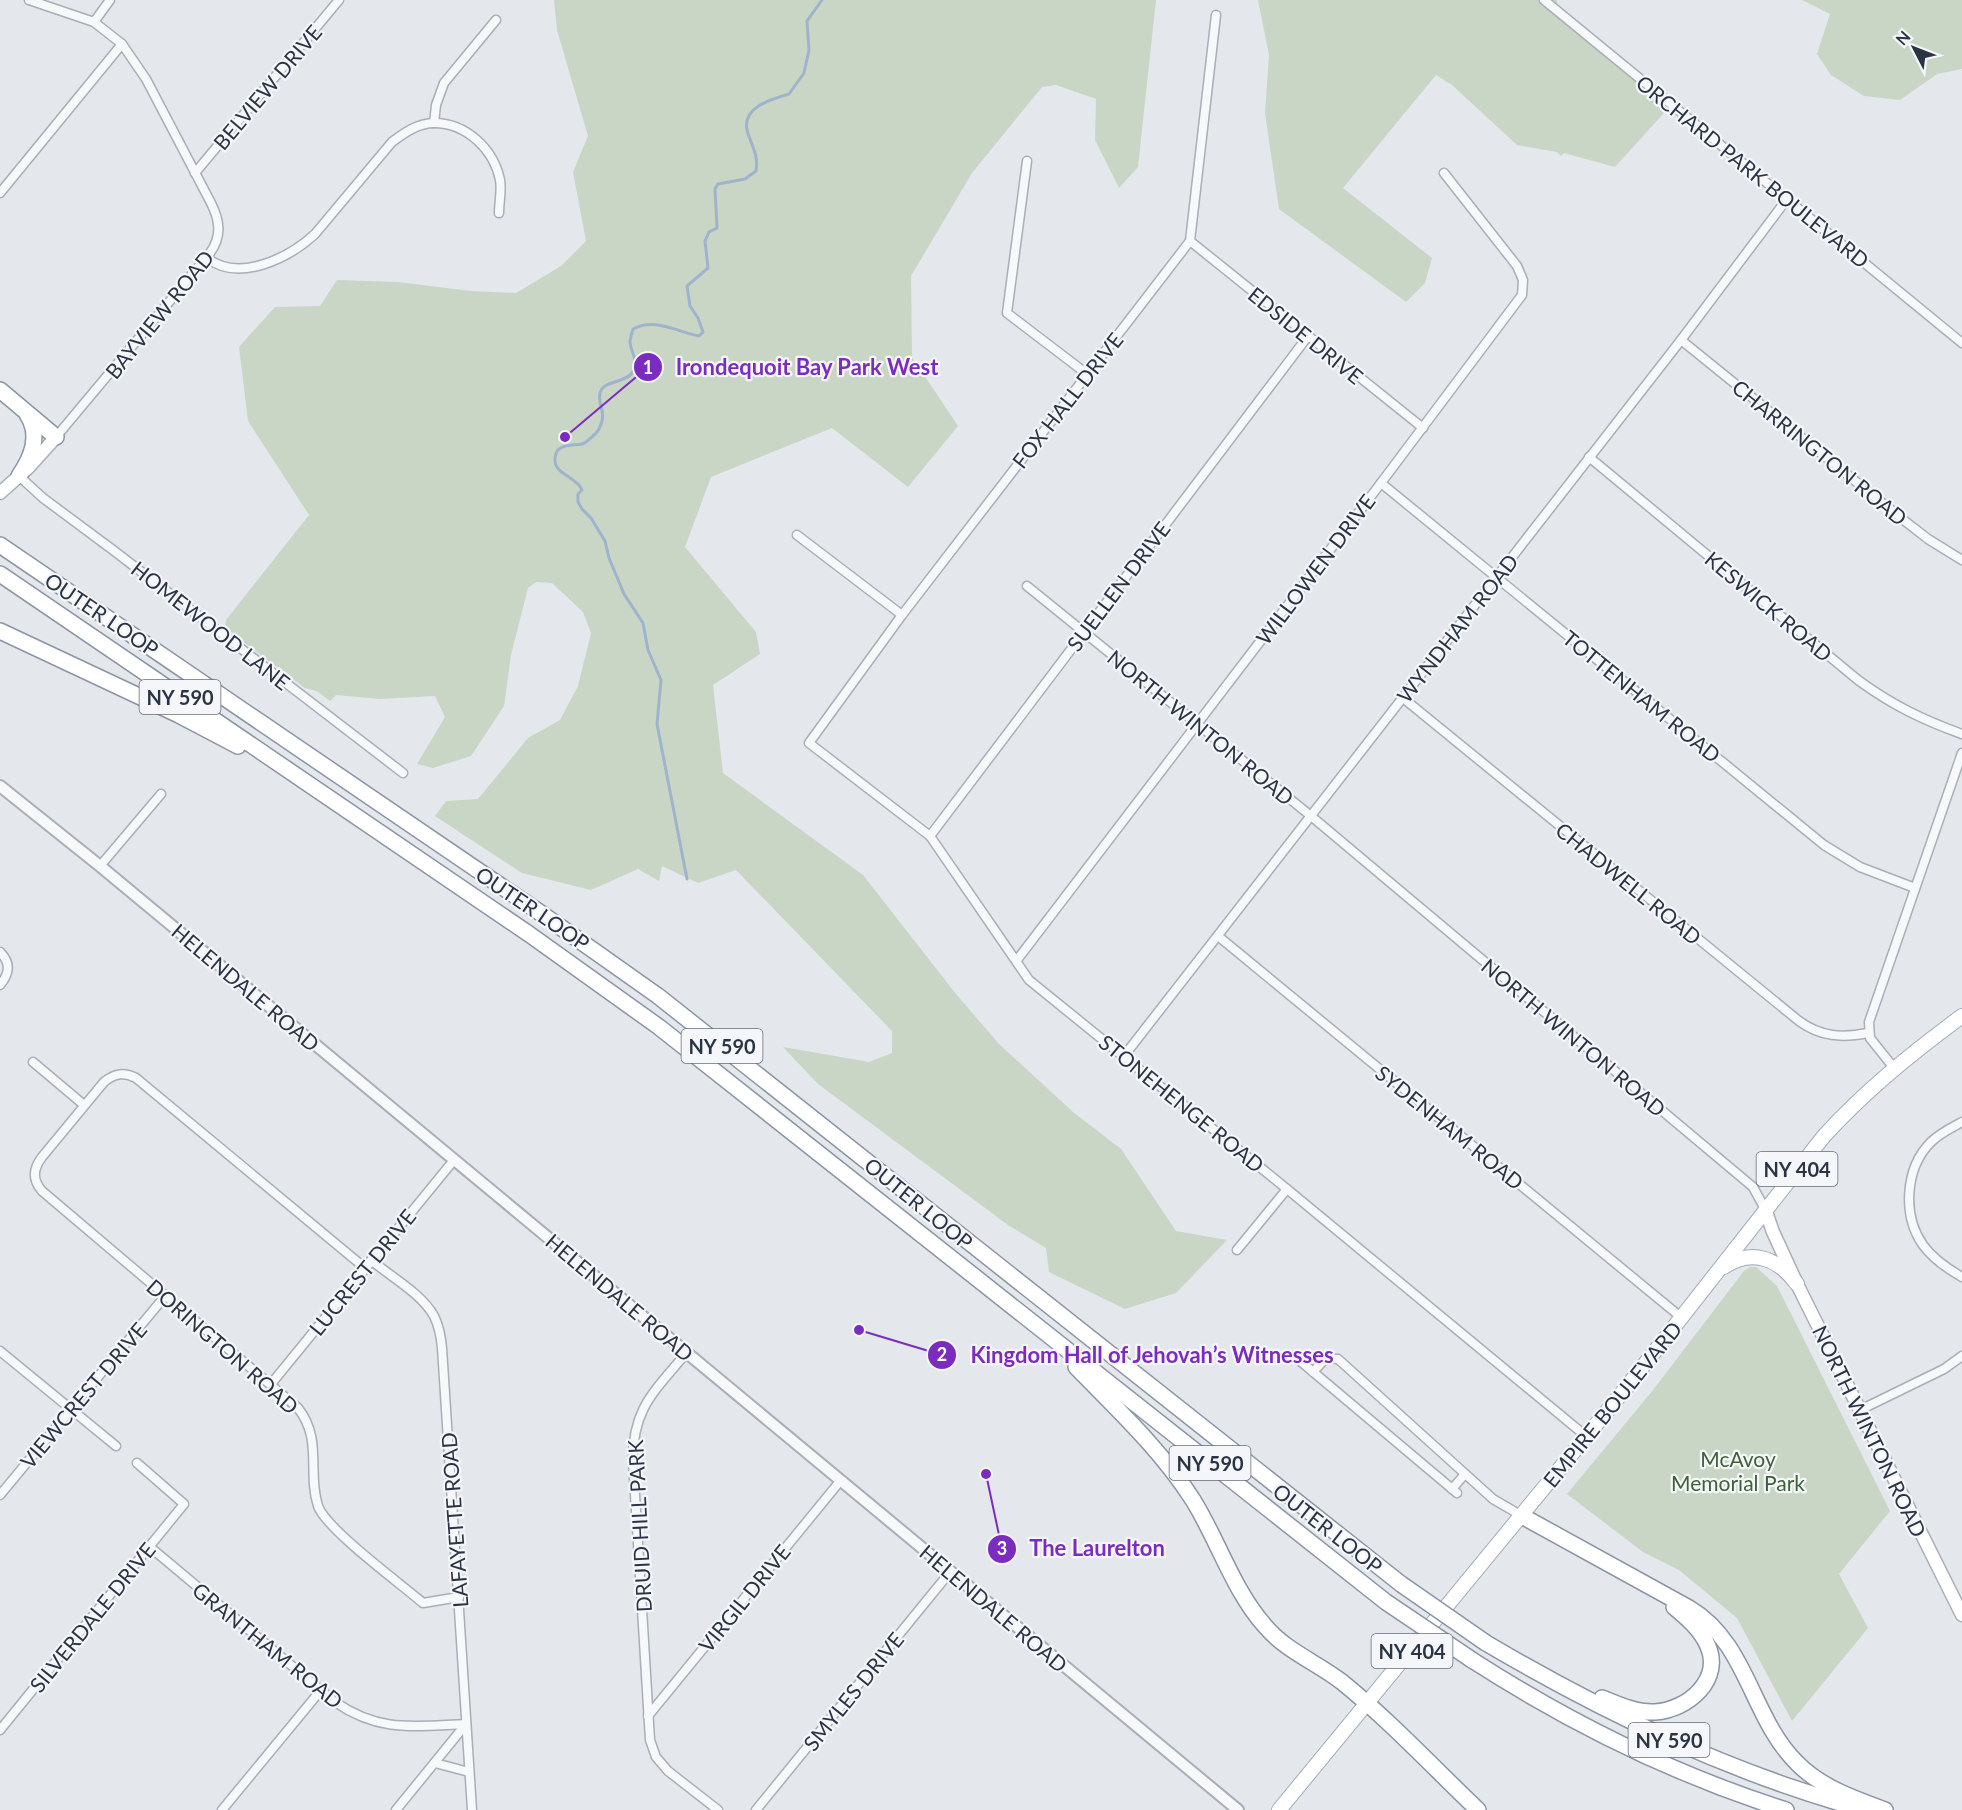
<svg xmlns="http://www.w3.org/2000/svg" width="1962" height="1810" font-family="Lato,sans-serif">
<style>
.green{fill:#c9d6c5}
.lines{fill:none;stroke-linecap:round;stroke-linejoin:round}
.stream{stroke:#9fb4cc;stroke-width:3}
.minor-casing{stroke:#a9aeb7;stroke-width:11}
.tertiary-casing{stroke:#a9aeb7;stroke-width:14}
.secondary-casing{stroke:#a9aeb7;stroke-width:15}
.primary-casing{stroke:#a3abb8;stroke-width:16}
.motorway-casing{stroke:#8b94a3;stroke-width:18}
.minor{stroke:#f7f8fa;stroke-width:8}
.tertiary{stroke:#f7f8fa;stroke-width:10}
.secondary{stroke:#fff;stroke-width:12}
.primary{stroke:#fff;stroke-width:14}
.motorway{stroke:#fff;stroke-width:15}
.motorway-bridge-casing{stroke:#8b94a3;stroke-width:18;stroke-linecap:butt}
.motorway-bridge{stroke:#fff;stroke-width:15}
.labels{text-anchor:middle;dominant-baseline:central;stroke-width:4.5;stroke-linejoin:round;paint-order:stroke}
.shield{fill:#f4f6f9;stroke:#676e7b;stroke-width:1.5}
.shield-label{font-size:20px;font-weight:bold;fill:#2b3445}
.street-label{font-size:21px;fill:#2b3445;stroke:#f4f6f9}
.park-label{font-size:21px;fill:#3f6138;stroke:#f4f6f9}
.leader{fill:none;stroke:#7b2cbf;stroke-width:2}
.callout-dot{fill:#7b2cbf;stroke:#f4f6f9;stroke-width:2}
.mark-label{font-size:18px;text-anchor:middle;font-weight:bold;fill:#fff}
.callout-label{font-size:22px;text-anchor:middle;font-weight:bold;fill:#7b2cbf;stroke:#f4f6f9;stroke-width:4.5;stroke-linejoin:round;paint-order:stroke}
</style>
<rect width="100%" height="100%" fill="#e4e7ec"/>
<g class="green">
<path d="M554 0H1156L1138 167 1119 188 1095 140 1096 99 1056 85 1042 87 972 173 911 276 912 357 958 426 908 487 832 428 711 477 685 547 756 632 760 654 713 685 723 773 863 875 956 994 999 1044 1073 1112 1121 1149 1176 1231 1227 1240 1176 1293 1125 1309 1049 1272 1046 1248 1008 1225 818 1084 783 1047 869 1062 892 1053V1031L736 870 698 883 662 866 659 881 638 869 591 890 522 873 435 816 446 801 478 799 528 738 560 720 578 686 591 633 583 612 552 583 536 582 528 588 511 655 504 706 471 756 433 768 417 764 445 717 435 696 380 699 336 695 330 701 317 691 305 688 225 628 226 620 309 515 248 421 239 347 275 307 320 306 337 280 398 282 471 291 516 293 561 266 586 241 573 172 588 136 557 30Z"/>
<path d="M1258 0H1557L1558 11 1672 104 1615 167 1564 153 1561 156 1557 152 1517 145 1452 85 1436 75 1343 188 1432 258 1425 283 1406 302 1279 209 1265 113 1269 55Z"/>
<path d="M1802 0H1962V69L1937 74 1900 100 1864 96 1831 75 1817 54 1830 14Z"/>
<path d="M1750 1267H1756L1777 1286 1890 1511 1839 1574 1868 1628 1792 1721 1737 1618 1679 1570 1643 1552 1567 1494 1653 1390 1744 1271Z"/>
</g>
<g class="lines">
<path class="stream" d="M687 879 657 724 661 680 648 650 643 623 624 594 609 558 605 541 591 518 582 509 578 502V494L582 490C577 477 556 475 555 461 554 443 571 446 582 444 587 442 596 434 599 429 608 412 597 406 600 393 603 380 624 384 632 373 640 361 631 354 630 342 630 338 632 333 633 329 655 317 677 332 699 336L703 332 698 318 690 306 687 286 708 268 705 241 709 232 717 228 715 189 718 184 745 179 756 171C759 155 751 145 747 130 742 107 772 99 789 94L804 73 809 50 807 21 822 0"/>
<g class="minor-casing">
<g id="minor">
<path d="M29 0 94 22 122 44 146 79 211 203C220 221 222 236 210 253L56 437"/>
<path d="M1544 0 1962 343"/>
<path d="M1216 15 1190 241 902 615 809 743 930 836 1029 980 1287 1189 1587 1437"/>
<path d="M94 22 110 0"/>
<path d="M434 123 436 105 444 83 496 20"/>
<path d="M1027 161 1007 313 1087 374"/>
<path d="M195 173 339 0"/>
<path d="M0 193 122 44"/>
<path d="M1190 241 1423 428"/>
<path d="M207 258C239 283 289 258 315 234L392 142C404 133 418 123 434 123 467 123 494 150 500 180 502 190 499 202 499 213"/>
<path d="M1681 340 1901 518 1928 539 1962 560"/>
<path d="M1589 457 1858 680C1892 705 1923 720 1962 734"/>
<path d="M19 476 43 498 113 550 403 773"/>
<path d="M1381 483 1824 845 1860 867 1915 888"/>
<path d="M797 535 902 615"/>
<path d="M1027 586 1311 816 1753 1187 1765 1209"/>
<path d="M1403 698 1799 1021C1821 1037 1842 1038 1868 1033"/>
<path d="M930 836 1308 336"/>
<path d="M100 866 161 794"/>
<path d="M1218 936 1682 1318"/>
<path d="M0 952C11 963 10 973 0 985"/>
<path d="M1017 960 1381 483 1522 295 1523 280 1517 266 1444 173"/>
<path d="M1124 1056 1681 340 1787 199"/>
<path d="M33 1062 84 1105"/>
<path d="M1894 1068 1870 1038 1869 1022 1962 753"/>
<path d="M1962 1122C1951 1128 1940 1133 1931 1142 1905 1168 1902 1215 1923 1245 1933 1259 1948 1269 1962 1277"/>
<path d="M1237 1250 1287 1189"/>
<path d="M371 1260C391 1277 421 1293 434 1316 439 1326 441 1337 442 1348L472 1810"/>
<path d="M365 1268 136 1078C124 1072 115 1073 104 1082L42 1157C33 1169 32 1179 42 1191L298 1408C323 1440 307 1472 318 1506 326 1529 401 1584 423 1603L459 1597"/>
<path d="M0 1351 116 1446"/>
<path d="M687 1352C655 1391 632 1408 633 1462L650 1740 656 1757 668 1771 718 1810"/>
<path d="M1299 1360 1457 1493"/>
<path d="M1313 1372 1326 1358 1338 1359 1493 1499 1522 1516"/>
<path d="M271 1384 454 1160"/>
<path d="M1860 1410 1944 1369 1962 1356"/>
<path d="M1452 1489 1465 1474"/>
<path d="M0 1495 166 1295"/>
<path d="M150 1547 335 1702C380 1733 414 1726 466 1724"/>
<path d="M648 1716 841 1480"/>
<path d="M0 1730 184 1504 137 1463"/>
<path d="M435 1763 469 1772"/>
<path d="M222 1810 321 1690"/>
<path d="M396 1810 466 1724"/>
<path d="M756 1810 950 1572"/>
</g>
</g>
<g class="tertiary-casing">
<path id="tertiary" d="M0 786 100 866 1238 1810"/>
</g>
<g class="secondary-casing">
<g id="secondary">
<path d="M0 493 28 468 56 437"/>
<path d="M1765 1209 1773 1232 1797 1284 1962 1615"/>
</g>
</g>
<g class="primary-casing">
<g id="primary">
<path d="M1724 1267C1751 1248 1778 1258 1797 1284"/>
<path d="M1279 1810 1626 1388 1824 1136C1866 1090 1912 1053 1962 1016"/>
</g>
</g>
<g class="motorway-casing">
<g id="motorway">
<path d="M0 390 56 437"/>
<path d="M19 476C32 457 41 435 27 414"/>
<path d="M0 545 542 914 658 996 1401 1584"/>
<path d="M0 574 529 934 659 1027 1386 1602"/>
<path d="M0 631 179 715 238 746"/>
<path d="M1076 1367C1117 1409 1161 1450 1193 1500 1218 1540 1233 1590 1265 1626 1286 1651 1316 1662 1342 1682 1390 1721 1433 1767 1478 1810"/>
<path d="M1522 1516 1689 1608C1748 1643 1751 1718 1797 1763 1820 1787 1855 1799 1885 1810"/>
<path d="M1486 1643C1605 1713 1728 1772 1861 1809"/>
<path d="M1472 1660C1570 1723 1675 1775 1786 1810"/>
<path d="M1602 1698C1619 1705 1637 1713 1655 1712 1688 1710 1724 1679 1707 1644 1700 1629 1686 1617 1674 1607"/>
</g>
</g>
<use href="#minor" class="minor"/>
<use href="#tertiary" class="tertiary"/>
<use href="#secondary" class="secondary"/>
<use href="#primary" class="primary"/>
<use href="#motorway" class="motorway"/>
<g class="motorway-bridge-casing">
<g id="motorway-bridge">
<path d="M1401 1584 1486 1643"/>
<path d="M1386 1602 1472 1660"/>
</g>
</g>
<use href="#motorway-bridge" class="motorway-bridge"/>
</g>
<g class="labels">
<g class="shield">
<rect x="139.5" y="680" width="81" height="34" rx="4.5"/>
<rect x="681.5" y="1029" width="81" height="34" rx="4.5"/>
<rect x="1756.5" y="1152" width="81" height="34" rx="4.5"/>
<rect x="1169.5" y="1446" width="81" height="34" rx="4.5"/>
<rect x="1371.5" y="1634" width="81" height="34" rx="4.5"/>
<rect x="1628.5" y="1723" width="81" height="34" rx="4.5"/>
</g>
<g class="shield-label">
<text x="180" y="697">NY 590</text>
<text x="722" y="1046">NY 590</text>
<text x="1797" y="1169">NY 404</text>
<text x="1210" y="1463">NY 590</text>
<text x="1412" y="1651">NY 404</text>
<text x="1669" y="1740">NY 590</text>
</g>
<g class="street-label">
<text transform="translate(267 87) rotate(-50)">BELVIEW DRIVE</text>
<text transform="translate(1753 171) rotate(39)">ORCHARD PARK BOULEVARD</text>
<text transform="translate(159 314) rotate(-51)">BAYVIEW ROAD</text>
<text transform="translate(1306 335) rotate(39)">EDSIDE DRIVE</text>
<text transform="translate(1067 400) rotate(-52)">FOX HALL DRIVE</text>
<text transform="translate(1820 452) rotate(39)">CHARRINGTON ROAD</text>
<text transform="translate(1315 569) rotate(-53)">WILLOWEN DRIVE</text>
<text transform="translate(1118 586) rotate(-53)">SUELLEN DRIVE</text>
<text transform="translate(1769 606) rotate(40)">KESWICK ROAD</text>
<text transform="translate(102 614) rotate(34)">OUTER LOOP</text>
<text transform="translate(211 625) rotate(38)">HOMEWOOD LANE</text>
<text transform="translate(1457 628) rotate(-52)">WYNDHAM ROAD</text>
<text transform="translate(1642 696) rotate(39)">TOTTENHAM ROAD</text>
<text transform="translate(1201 727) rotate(39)">NORTH WINTON ROAD</text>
<text transform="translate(1629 883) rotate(39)">CHADWELL ROAD</text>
<text transform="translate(533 908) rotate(34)">OUTER LOOP</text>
<text transform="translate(246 987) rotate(40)">HELENDALE ROAD</text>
<text transform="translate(1574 1037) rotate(40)">NORTH WINTON ROAD</text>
<text transform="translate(1182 1103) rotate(39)">STONEHENGE ROAD</text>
<text transform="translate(1450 1127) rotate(39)">SYDENHAM ROAD</text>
<text transform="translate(919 1203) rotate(39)">OUTER LOOP</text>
<text transform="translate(362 1272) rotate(-51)">LUCREST DRIVE</text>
<text transform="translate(620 1297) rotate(40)">HELENDALE ROAD</text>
<text transform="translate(223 1346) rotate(41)">DORINGTON ROAD</text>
<text transform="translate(83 1395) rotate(-50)">VIEWCREST DRIVE</text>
<text transform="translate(1612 1404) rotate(-51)">EMPIRE BOULEVARD</text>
<text transform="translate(1870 1431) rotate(64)">NORTH WINTON ROAD</text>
<text transform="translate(454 1520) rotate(-94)">LAFAYETTE ROAD</text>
<text transform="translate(639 1526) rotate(-93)">DRUID HILL PARK</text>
<text transform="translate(1328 1528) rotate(38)">OUTER LOOP</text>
<text transform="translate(744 1598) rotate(-51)">VIRGIL DRIVE</text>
<text transform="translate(994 1608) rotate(40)">HELENDALE ROAD</text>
<text transform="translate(92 1617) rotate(-51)">SILVERDALE DRIVE</text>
<text transform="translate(268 1645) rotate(39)">GRANTHAM ROAD</text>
<text transform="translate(853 1691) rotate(-51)">SMYLES DRIVE</text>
</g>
<g class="park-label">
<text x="1738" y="1458">McAvoy<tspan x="1738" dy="24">Memorial Park</tspan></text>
</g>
</g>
<path class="leader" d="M565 437L648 367M859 1330L942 1355M986 1474L1002 1549"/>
<g class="callout-dot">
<circle cx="565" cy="437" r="6"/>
<circle cx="859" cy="1330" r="6"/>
<circle cx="986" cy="1474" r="6"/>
<circle cx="648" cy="367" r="15"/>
<circle cx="942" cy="1355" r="15"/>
<circle cx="1002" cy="1549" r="15"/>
</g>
<g class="mark-label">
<text x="648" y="374">1</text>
<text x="942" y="1361">2</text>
<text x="1002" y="1555">3</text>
</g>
<g class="callout-label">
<text x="807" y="375">Irondequoit Bay Park West</text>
<text x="1152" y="1363">Kingdom Hall of Jehovah’s Witnesses</text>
<text x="1097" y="1556">The Laurelton</text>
</g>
<g transform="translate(1914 48) rotate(312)" stroke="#f4f6f9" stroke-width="4.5" paint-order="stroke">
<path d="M0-4.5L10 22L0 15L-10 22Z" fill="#2b3445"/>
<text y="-9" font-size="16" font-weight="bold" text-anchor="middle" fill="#2b3445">N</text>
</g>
</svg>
